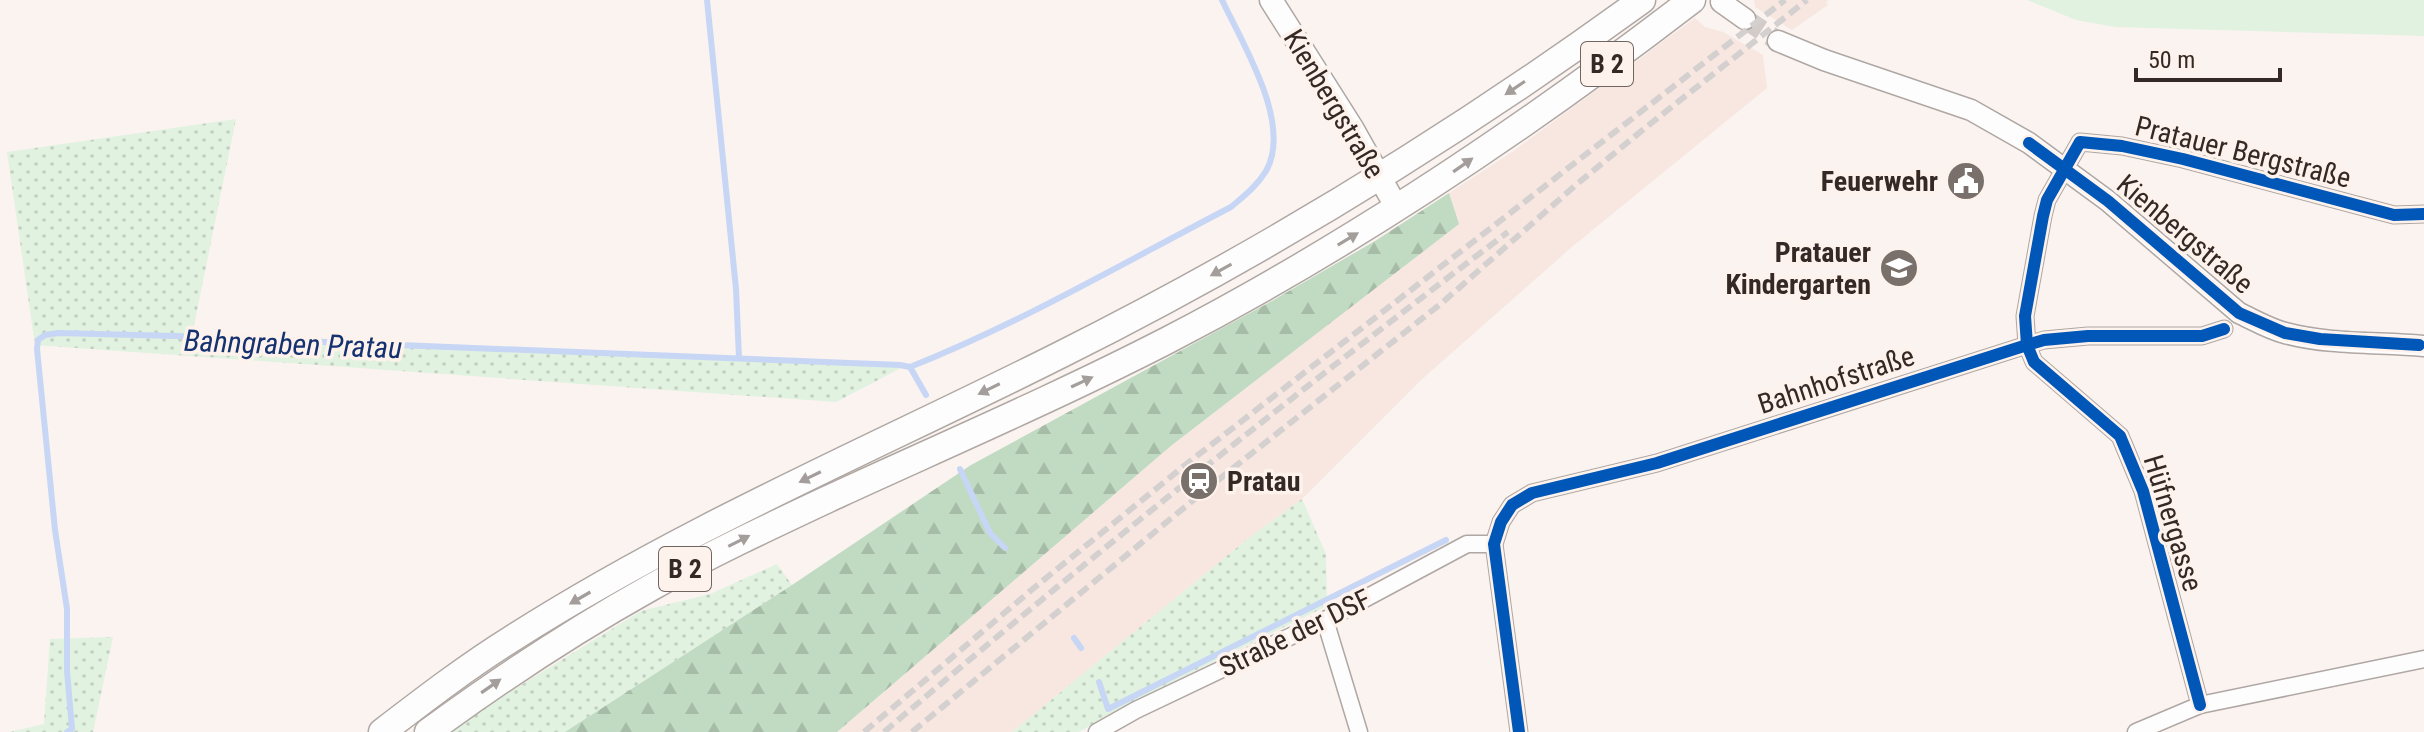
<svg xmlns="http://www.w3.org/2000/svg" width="2424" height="732" font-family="'Roboto Condensed',sans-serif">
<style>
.built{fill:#f7e7e0}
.grass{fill:url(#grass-dots)}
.forest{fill:url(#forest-firs)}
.garden{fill:#e1f2e1}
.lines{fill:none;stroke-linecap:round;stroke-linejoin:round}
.stream{stroke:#c7d6f4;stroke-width:6}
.tertiary-tunnel{stroke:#d2cbc7;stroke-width:20;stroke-dasharray:20 10;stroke-linecap:butt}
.minor-casing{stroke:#afa7a3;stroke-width:19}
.tertiary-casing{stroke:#afa7a3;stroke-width:23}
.secondary-casing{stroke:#afa7a3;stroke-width:25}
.primary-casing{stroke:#afa7a3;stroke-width:29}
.minor{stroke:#fefdfd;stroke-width:16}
.tertiary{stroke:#fefdfd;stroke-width:20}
.secondary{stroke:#fefdfd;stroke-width:22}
.primary{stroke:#fefdfd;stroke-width:26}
.rail{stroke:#d3d0cf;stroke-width:6;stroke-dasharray:12 6;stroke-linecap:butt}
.cycleway-casing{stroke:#fef2ec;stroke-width:17}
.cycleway{stroke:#0057b8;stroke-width:12}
.oneway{fill:#a39e9b}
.labels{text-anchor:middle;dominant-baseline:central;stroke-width:7;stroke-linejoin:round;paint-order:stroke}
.shield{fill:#fef2ec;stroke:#716560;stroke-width:2}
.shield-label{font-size:26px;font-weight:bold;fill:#342924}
.street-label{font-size:28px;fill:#342924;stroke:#fef2ec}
.poi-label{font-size:28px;font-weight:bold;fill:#342924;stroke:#fef2ec;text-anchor:end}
.water-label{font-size:30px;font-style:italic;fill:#143170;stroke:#fef2ec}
</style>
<defs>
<pattern id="grass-dots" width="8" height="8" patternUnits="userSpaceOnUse" patternTransform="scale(2)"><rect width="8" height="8" fill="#e1f2e1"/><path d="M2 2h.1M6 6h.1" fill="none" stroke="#c2d0c1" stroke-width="1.8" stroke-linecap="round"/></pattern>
<pattern id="forest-firs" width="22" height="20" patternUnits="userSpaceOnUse" patternTransform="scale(2)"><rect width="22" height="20" fill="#c0dbc2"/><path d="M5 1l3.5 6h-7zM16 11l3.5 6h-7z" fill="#a6bca7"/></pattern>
</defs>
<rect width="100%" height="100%" fill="#faf3f0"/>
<g class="built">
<path d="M1754 0H1829L1826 2 1828 5 1792 30 1755 7Z"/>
<path d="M1695 18 1705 27 1723 32 1763 55 1767 88 1573 246 1421 380 1302 499 1250 537 1012 732H837L1172 445 1458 224 1449 193 1512 152Z"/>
</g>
<g class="grass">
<path d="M236 119 192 335 903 367 836 402 35 345 7 152Z"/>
<path d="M1302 499 1326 554 1327 606 1134 701 1079 732H1012L1250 537Z"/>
<path d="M777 564 792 585 565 732H449L466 719 641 611 710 594Z"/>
<path d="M113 637 93 732H10L44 724 50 639Z"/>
</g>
<path class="forest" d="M1449 193 1459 224 1172 445 837 732H565L792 585 971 465 1270 302 1375 241Z"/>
<path class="garden" d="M2027 0H2424V36L2115 27 2076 20Z"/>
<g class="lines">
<g class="stream">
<path d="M707 0 736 289 739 358"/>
<path d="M910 367C1021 323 1125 262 1231 207 1244 196 1257 186 1266 171 1293 124 1242 43 1222 0"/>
<path d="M960 469 990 533 1005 548"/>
<path d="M1074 638 1081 648"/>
<path d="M1099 682 1108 709 1446 540"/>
<path d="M67 732 72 729 67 671V609L55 530 37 349 38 340 45 335 58 333 176 336 900 365 910 367 926 395"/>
</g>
<path class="tertiary-tunnel" d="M1745 19 1778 41"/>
<g class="minor-casing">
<g id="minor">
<path d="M1325 620 1359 732"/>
<path d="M2200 705 2143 491 2120 436 2034 362 2027 345 2025 316 2043 216 2047 200 2080 142 2122 146 2183 159 2394 215 2424 214"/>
<path d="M1097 732 1136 710 1325 620 1467 544H1494"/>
<path d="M1519 732 1494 544 1501 522 1512 505 1532 493 1657 463 2027 345 2044 340 2088 336H2202L2224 329"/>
<path d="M2136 732 2200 705 2424 659"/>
</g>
</g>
<g class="tertiary-casing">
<g id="tertiary">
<path d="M1721 2 1745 19"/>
<path d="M1778 41 1824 60 1971 110 2029 143 2108 201 2239 313C2254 320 2269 329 2285 333 2330 345 2378 342 2424 346"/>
</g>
</g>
<g class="secondary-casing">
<path id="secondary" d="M1271 0 1352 128 1397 208"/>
</g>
<g class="primary-casing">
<g id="primary">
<path d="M382 732C425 699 468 666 513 638 687 527 877 447 1060 355 1264 253 1458 134 1642 0"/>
<path d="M428 732C499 680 573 631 650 588 712 553 777 523 841 493 950 443 1061 395 1168 340 1353 244 1527 127 1692 0"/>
</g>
</g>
<use href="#minor" class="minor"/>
<use href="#tertiary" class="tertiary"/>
<use href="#secondary" class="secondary"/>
<use href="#primary" class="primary"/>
<g class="rail">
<path d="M864 732 1035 587 1189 462 1785 0"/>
<path d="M884 732C1087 559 1295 393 1508 232"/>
<path d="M912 732 1208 488 1443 302 1577 184 1645 128 1807 0"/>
</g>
<g class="cycleway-casing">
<g id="cycleway">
<path d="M2029 143 2108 201 2239 313 2285 333 2320 339 2419 345"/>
<path d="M2200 705 2143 491 2120 436 2034 362 2027 345 2025 316 2043 216 2047 200 2080 142 2122 146 2183 159 2394 215 2424 214"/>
<path d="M1519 732 1494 544 1501 522 1512 505 1532 493 1657 463 2027 345 2044 340 2088 336H2202L2224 329"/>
</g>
</g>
<use href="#cycleway" class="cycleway"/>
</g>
<defs><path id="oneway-solid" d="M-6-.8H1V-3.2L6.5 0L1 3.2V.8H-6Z" transform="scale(2)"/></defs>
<g class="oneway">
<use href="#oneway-solid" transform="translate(1515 88) rotate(146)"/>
<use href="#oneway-solid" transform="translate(1463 165) rotate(-35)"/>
<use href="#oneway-solid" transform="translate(1348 239) rotate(-31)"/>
<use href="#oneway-solid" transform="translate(1221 270) rotate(151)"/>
<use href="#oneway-solid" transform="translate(1082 382) rotate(-25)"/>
<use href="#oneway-solid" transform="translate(989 389) rotate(154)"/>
<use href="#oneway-solid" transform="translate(810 477) rotate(154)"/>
<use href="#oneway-solid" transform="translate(739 541) rotate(-27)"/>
<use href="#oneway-solid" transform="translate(580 598) rotate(150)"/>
<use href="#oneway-solid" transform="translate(491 686) rotate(-35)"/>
</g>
<defs>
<g id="civic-disc" transform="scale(2)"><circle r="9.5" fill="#79706b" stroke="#fef2ec"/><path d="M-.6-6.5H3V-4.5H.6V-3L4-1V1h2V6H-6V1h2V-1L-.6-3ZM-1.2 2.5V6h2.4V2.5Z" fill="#fff"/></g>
<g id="school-disc" transform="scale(2)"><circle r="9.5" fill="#79706b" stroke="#fef2ec"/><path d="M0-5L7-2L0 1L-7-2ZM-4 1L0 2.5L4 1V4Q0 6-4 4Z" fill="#fff"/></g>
<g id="station-disc" transform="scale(2)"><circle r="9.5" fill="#79706b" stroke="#fef2ec"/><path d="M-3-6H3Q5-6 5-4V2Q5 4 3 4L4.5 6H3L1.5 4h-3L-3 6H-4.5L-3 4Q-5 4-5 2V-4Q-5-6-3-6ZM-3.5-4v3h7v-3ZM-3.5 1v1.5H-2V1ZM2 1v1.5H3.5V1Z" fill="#fff"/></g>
</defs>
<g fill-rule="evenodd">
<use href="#civic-disc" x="1966" y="181"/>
<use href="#school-disc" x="1899" y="268"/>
<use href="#station-disc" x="1199" y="481"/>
</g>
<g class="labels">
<g class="shield">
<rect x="1581" y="42" width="52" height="44" rx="6"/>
<rect x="659" y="547" width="52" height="44" rx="6"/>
</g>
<g class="shield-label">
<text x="1607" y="64">B 2</text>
<text x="685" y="569">B 2</text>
</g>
<g class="street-label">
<text transform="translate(1334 104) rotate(59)">Kienbergstraße</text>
<text transform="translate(2243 152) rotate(14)">Pratauer Bergstraße</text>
<text transform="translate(2185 234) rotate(40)">Kienbergstraße</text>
<text transform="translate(1836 380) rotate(-18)">Bahnhofstraße</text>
<text transform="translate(2173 523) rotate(73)">Hüfnergasse</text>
<text transform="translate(1295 633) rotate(-26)">Straße der DSF</text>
</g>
<g class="poi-label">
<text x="1938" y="181">Feuerwehr</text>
<text x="1871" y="252">Pratauer<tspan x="1871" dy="32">Kindergarten</tspan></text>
<text x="1227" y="481" text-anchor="start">Pratau</text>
</g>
<g class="water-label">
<text transform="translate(293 344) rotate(2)">Bahngraben Pratau</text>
</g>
</g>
<path d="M2136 68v12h144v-12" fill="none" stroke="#342924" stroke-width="4"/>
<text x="2148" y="68" font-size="24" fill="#342924" stroke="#fef2ec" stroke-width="6" paint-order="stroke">50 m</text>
</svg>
